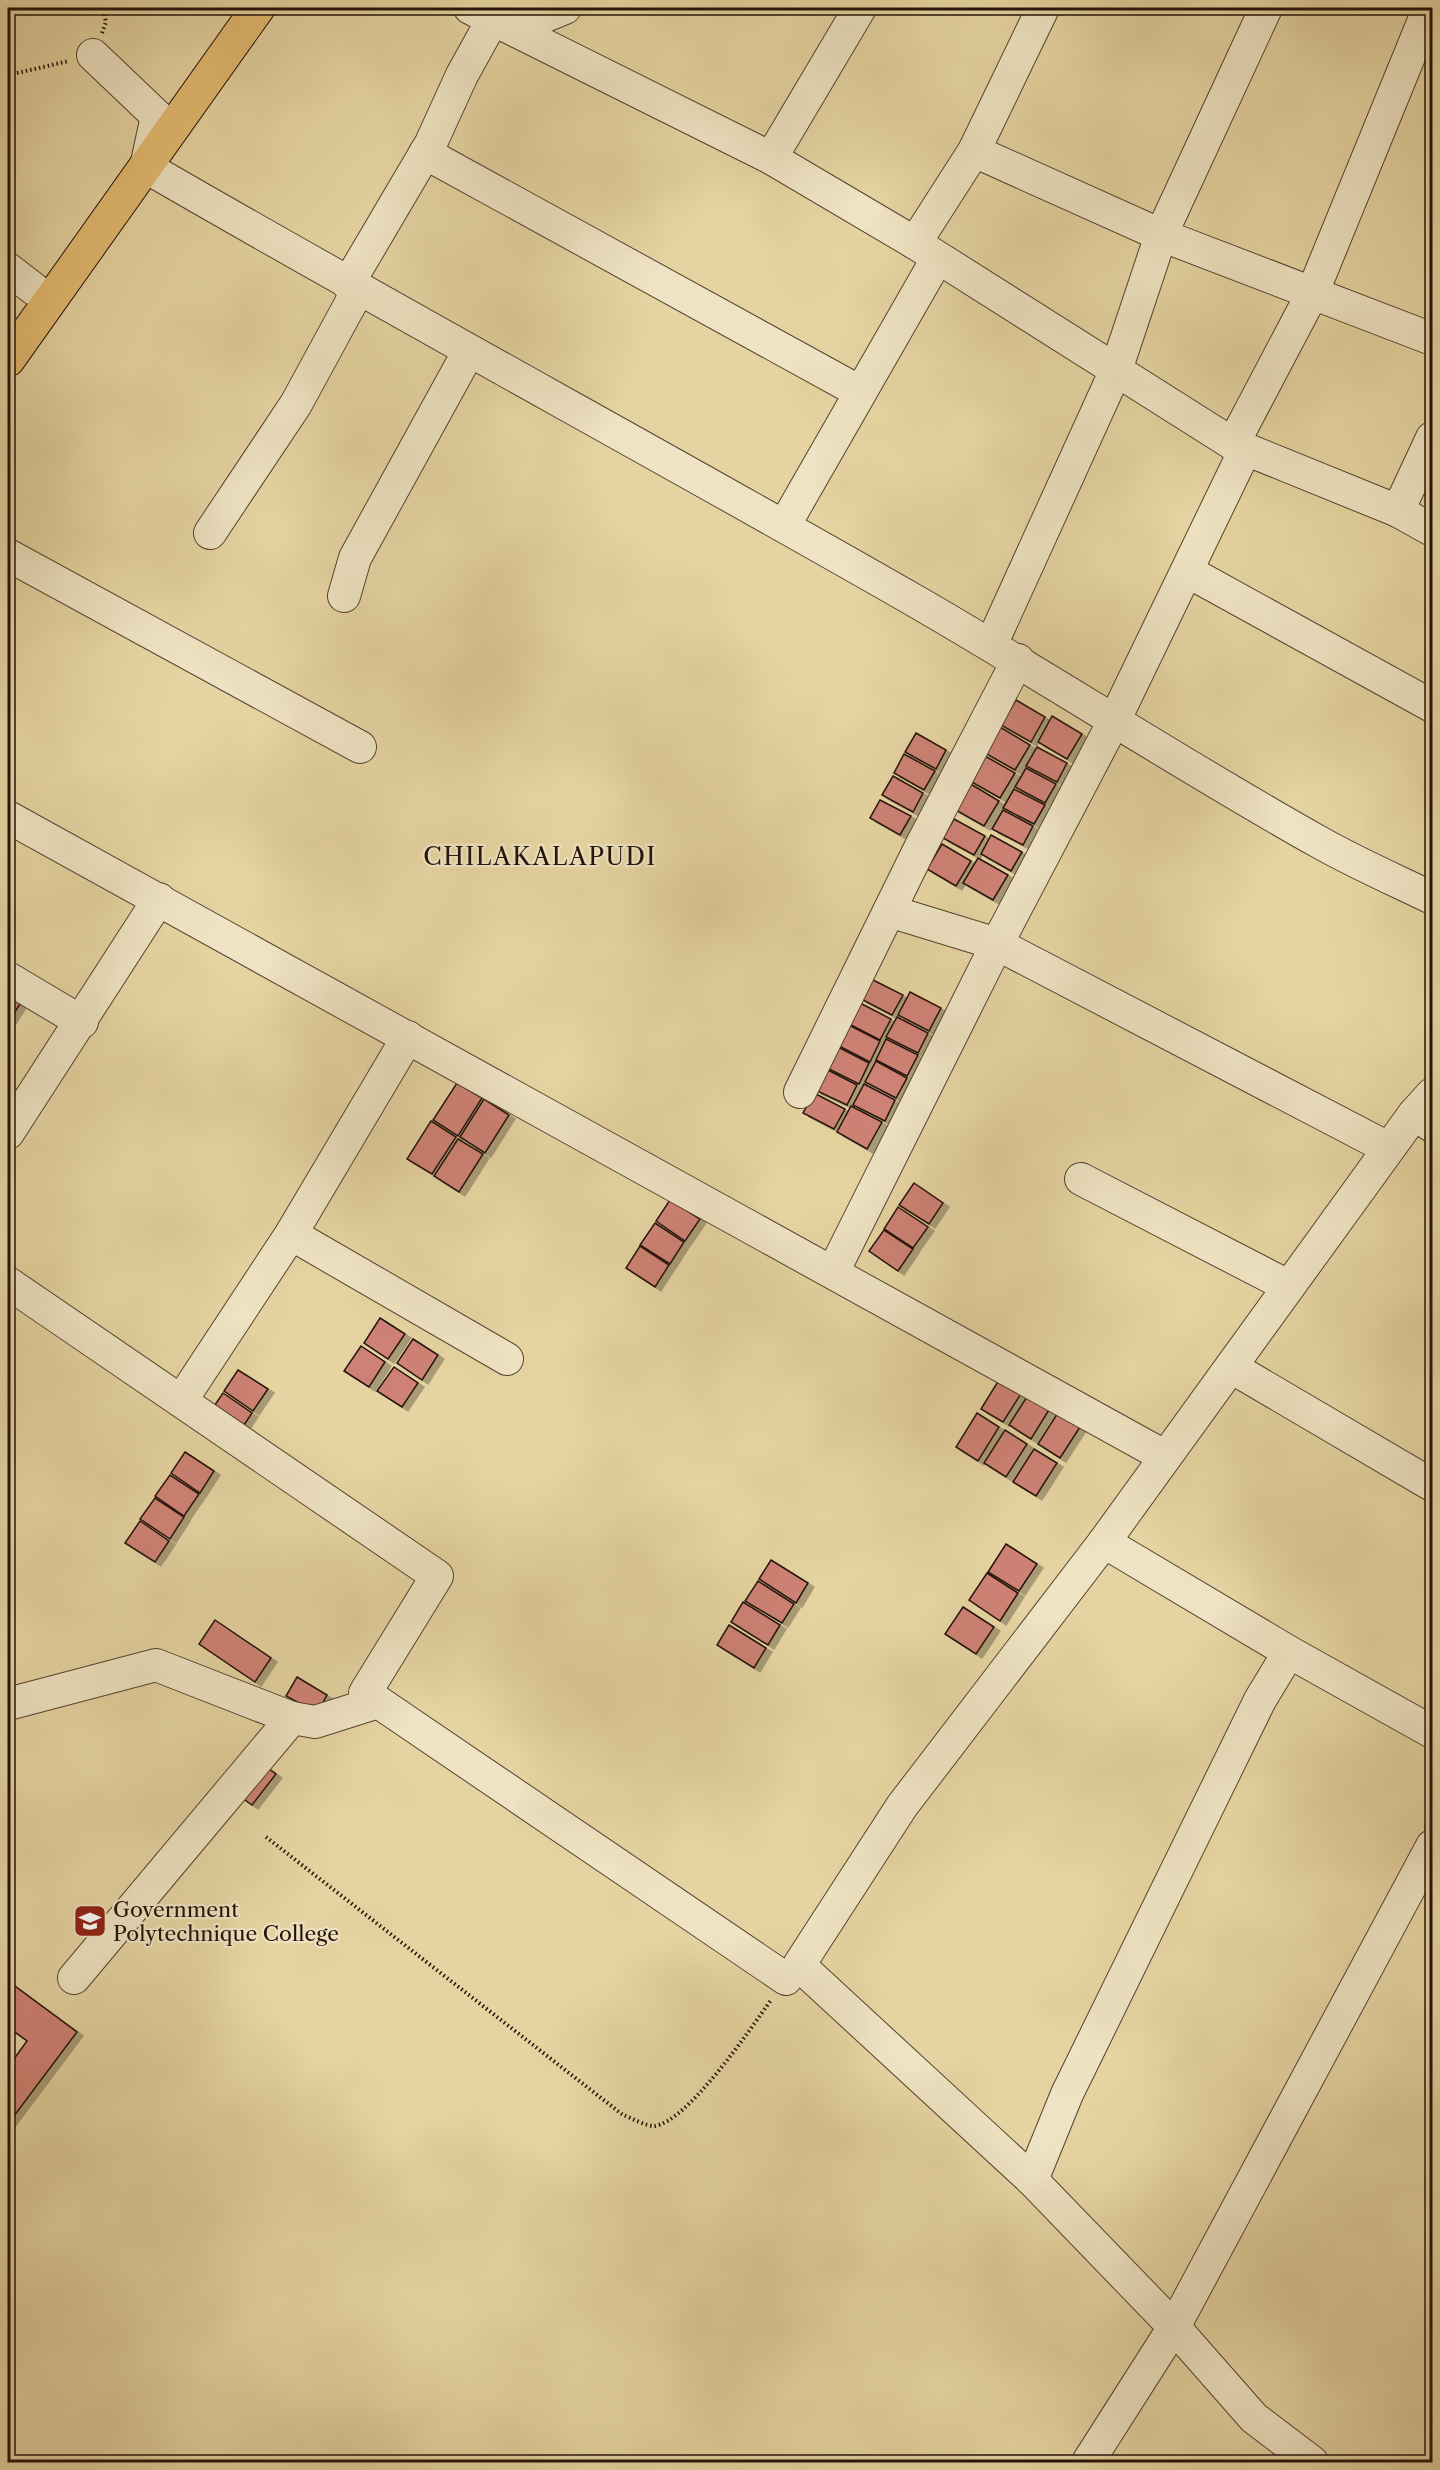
<svg xmlns="http://www.w3.org/2000/svg" width="1440" height="2470" font-family="'Libre Caslon Text',serif">
<style>
.building{fill:#ce8275;stroke:#24120a;stroke-width:1.5;filter:url(#shadow)}
.lines{fill:none;stroke-linecap:round;stroke-linejoin:round}
.minor-casing{stroke:#544230;stroke-width:34}
.major-casing{stroke:#24120a;stroke-width:35}
.path{stroke:#24120a;stroke-width:4;stroke-dasharray:1.5 3;stroke-linecap:butt}
.minor{stroke:#eee3c2;stroke-width:32}
.major{stroke:#e2ba70;stroke-width:33}
.labels{text-anchor:middle;dominant-baseline:central;stroke-width:4.5;stroke-linejoin:round;paint-order:stroke}
.poi-label{font-size:21px;fill:#24120a;stroke:#eee3c2;text-anchor:start}
.quarter-label{font-size:24px;letter-spacing:1.5px;fill:#24120a;stroke:#eee3c2}
</style>
<defs>
<filter id="shadow"><feDropShadow dx="6" dy="4" stdDeviation="0" flood-color="#0004"/></filter>
</defs>
<rect width="100%" height="100%" fill="#e5d4a1"/>
<filter id="stains"><feTurbulence type="fractalNoise" baseFrequency=".00333" numOctaves="4"/><feColorMatrix values="0 0 0 0 .2 0 0 0 0 .09 0 0 0 0 .02 0 0 0 .5 -.17"/></filter>
<radialGradient id="worn" r=".72"><stop offset=".6" stop-color="#630" stop-opacity="0"/><stop offset="1" stop-color="#630" stop-opacity=".3"/></radialGradient>
<g class="building">
<path d="M1016 700 1045 717 1031 742 1001 725Z"/>
<path d="M1052 716 1082 734 1067 759 1038 742Z"/>
<path d="M1000 727 1030 745 1015 770 985 753Z"/>
<path d="M916 733 946 750 936 769 905 752Z"/>
<path d="M1037 747 1067 763 1057 782 1026 766Z"/>
<path d="M904 754 935 771 924 790 894 773Z"/>
<path d="M985 756 1015 773 1000 798 970 781Z"/>
<path d="M1026 768 1056 784 1045 803 1015 787Z"/>
<path d="M893 776 923 793 913 812 882 795Z"/>
<path d="M969 783 999 801 984 826 954 809Z"/>
<path d="M1014 789 1045 805 1034 824 1003 808Z"/>
<path d="M880 800 911 816 900 835 870 818Z"/>
<path d="M1003 810 1033 826 1023 845 992 829Z"/>
<path d="M954 819 985 836 974 855 943 838Z"/>
<path d="M991 835 1022 852 1011 871 981 854Z"/>
<path d="M942 844 971 861 956 886 927 869Z"/>
<path d="M978 858 1008 875 993 900 963 883Z"/>
<path d="M871 979 903 995 892 1015 861 999Z"/>
<path d="M910 992 941 1008 929 1031 898 1015Z"/>
<path d="M8 996 20 1004 8 1023Z"/>
<path d="M860 1003 891 1019 880 1040 849 1024Z"/>
<path d="M897 1017 928 1033 918 1053 886 1037Z"/>
<path d="M849 1025 880 1041 870 1062 839 1046Z"/>
<path d="M886 1039 918 1055 907 1076 876 1060Z"/>
<path d="M838 1047 869 1063 859 1084 827 1068Z"/>
<path d="M876 1061 907 1078 896 1098 865 1082Z"/>
<path d="M826 1069 857 1085 847 1105 815 1090Z"/>
<path d="M457 1083 482 1098 458 1136 433 1120Z"/>
<path d="M864 1084 895 1100 885 1121 853 1105Z"/>
<path d="M814 1093 845 1109 834 1129 803 1113Z"/>
<path d="M484 1099 509 1115 485 1153 460 1137Z"/>
<path d="M851 1106 882 1122 867 1149 837 1132Z"/>
<path d="M431 1121 456 1137 432 1174 407 1159Z"/>
<path d="M458 1139 483 1154 459 1192 434 1176Z"/>
<path d="M914 1183 943 1203 929 1224 899 1205Z"/>
<path d="M670 1200 700 1219 685 1241 656 1221Z"/>
<path d="M898 1207 928 1227 913 1248 884 1229Z"/>
<path d="M655 1223 684 1242 670 1264 640 1245Z"/>
<path d="M884 1230 913 1249 898 1271 869 1251Z"/>
<path d="M640 1246 669 1265 655 1287 626 1268Z"/>
<path d="M380 1318 405 1334 388 1359 364 1343Z"/>
<path d="M413 1339 438 1355 422 1380 397 1363Z"/>
<path d="M361 1346 385 1362 369 1387 344 1371Z"/>
<path d="M394 1367 418 1383 402 1407 377 1391Z"/>
<path d="M238 1370 268 1389 253 1411 224 1391Z"/>
<path d="M1002 1375 1024 1389 1003 1422 981 1409Z"/>
<path d="M1030 1392 1052 1405 1031 1439 1009 1425Z"/>
<path d="M223 1393 252 1413 238 1434 208 1415Z"/>
<path d="M1059 1411 1082 1424 1060 1458 1038 1444Z"/>
<path d="M977 1413 999 1427 978 1461 956 1447Z"/>
<path d="M1005 1430 1027 1444 1006 1477 984 1463Z"/>
<path d="M1034 1449 1057 1463 1036 1496 1013 1482Z"/>
<path d="M185 1452 214 1471 200 1493 171 1473Z"/>
<path d="M170 1475 199 1494 184 1516 155 1496Z"/>
<path d="M155 1498 184 1517 170 1539 140 1519Z"/>
<path d="M140 1521 169 1541 155 1562 125 1543Z"/>
<path d="M1006 1544 1037 1564 1019 1591 988 1572Z"/>
<path d="M771 1560 808 1583 796 1603 759 1579Z"/>
<path d="M987 1573 1018 1593 1000 1621 969 1600Z"/>
<path d="M758 1581 794 1604 782 1623 745 1601Z"/>
<path d="M743 1602 780 1625 768 1645 731 1622Z"/>
<path d="M963 1607 994 1627 976 1654 945 1634Z"/>
<path d="M215 1620 271 1658 255 1682 199 1644Z"/>
<path d="M729 1625 766 1648 754 1668 717 1645Z"/>
<path d="M297 1677 327 1695 317 1713 286 1696Z"/>
<path d="M262 1764 276 1774 252 1805 238 1795Z"/>
<path d="M8 1981 77 2032 8 2124V2067L27 2041 8 2027Z"/>
</g>
<g class="lines">
<g class="minor-casing">
<g id="minor">
<path d="M470 8 771 158 915 243 1233 444 1398 511 1432 530"/>
<path d="M524 34 543 17 565 8"/>
<path d="M93 55 157 116 146 167C401 315 661 455 917 602 1052 680 1183 766 1319 842 1356 863 1395 880 1432 898"/>
<path d="M974 151 1161 235 1432 339"/>
<path d="M425 153 860 392"/>
<path d="M771 158 860 8"/>
<path d="M915 243 974 151 1043 8"/>
<path d="M8 269 34 289"/>
<path d="M348 284 431 143 462 75 499 8"/>
<path d="M1233 444 1312 294 1429 8"/>
<path d="M1398 511 1432 438"/>
<path d="M784 526 937 259"/>
<path d="M210 533 296 404 358 290"/>
<path d="M8 555 360 747"/>
<path d="M1187 571 1432 706"/>
<path d="M344 596 355 558 469 351"/>
<path d="M991 645 1116 370 1161 235 1266 8"/>
<path d="M8 817 1164 1456"/>
<path d="M889 911 997 944 1388 1148"/>
<path d="M8 978 82 1022"/>
<path d="M800 1092 920 848 1018 660"/>
<path d="M1432 1094 1414 1114 1432 1126"/>
<path d="M8 1133 159 899"/>
<path d="M1081 1179 1288 1286"/>
<path d="M291 1234 507 1359"/>
<path d="M833 1272 997 944 1114 721 1245 450"/>
<path d="M8 1283 437 1576 365 1693 786 1979"/>
<path d="M1231 1367 1432 1485"/>
<path d="M181 1401 291 1234 408 1037"/>
<path d="M1104 1542 1289 1652 1432 1732"/>
<path d="M8 1704 156 1665 292 1718"/>
<path d="M74 1978 292 1718 315 1722 378 1702"/>
<path d="M1032 2180 1067 2094 1260 1700 1289 1652"/>
<path d="M1088 2462 1174 2327 1432 1846"/>
<path d="M1312 2462 1254 2418 1174 2327 1032 2180 799 1965 902 1806 1104 1542 1414 1114"/>
</g>
</g>
<g class="major-casing">
<path id="major" d="M8 360 258 8"/>
</g>
<g class="path">
<path d="M102 33 106 22 103 8"/>
<path d="M17 73 69 61"/>
<path d="M266 1837 623 2115C632 2118 645 2126 654 2126 687 2123 751 2028 771 2000"/>
</g>
<use href="#minor" class="minor"/>
<use href="#major" class="major"/>
</g>
<defs>
<g id="university-square" transform="scale(1.725)"><rect x="-9" y="-9" width="18" height="18" rx="4" fill="#8f2418" stroke="#eee3c2"/><path d="M0-5L7-2L0 1L-7-2ZM-4 1L0 2.5L4 1V4Q0 6-4 4Z" fill="#fff"/></g>
</defs>
<g fill-rule="evenodd">
<use href="#university-square" x="90" y="1921"/>
</g>
<g class="labels">
<g class="poi-label">
<text x="113" y="1909">Government<tspan x="113" dy="24">Polytechnique College</tspan></text>
</g>
<g class="quarter-label">
<text x="540" y="856">CHILAKALAPUDI</text>
</g>
</g>
<rect width="1440" height="2470" fill="none" stroke="#e5d4a1" stroke-width="30"/>
<rect x="9" y="9" width="1422" height="2452" fill="none" stroke="#24120a" stroke-width="3"/>
<rect x="15" y="15" width="1410" height="2440" fill="none" stroke="#24120a" stroke-width="1.5"/>
<rect width="100%" height="100%" filter="url(#stains)"/>
<rect width="100%" height="100%" fill="url(#worn)"/>
</svg>
